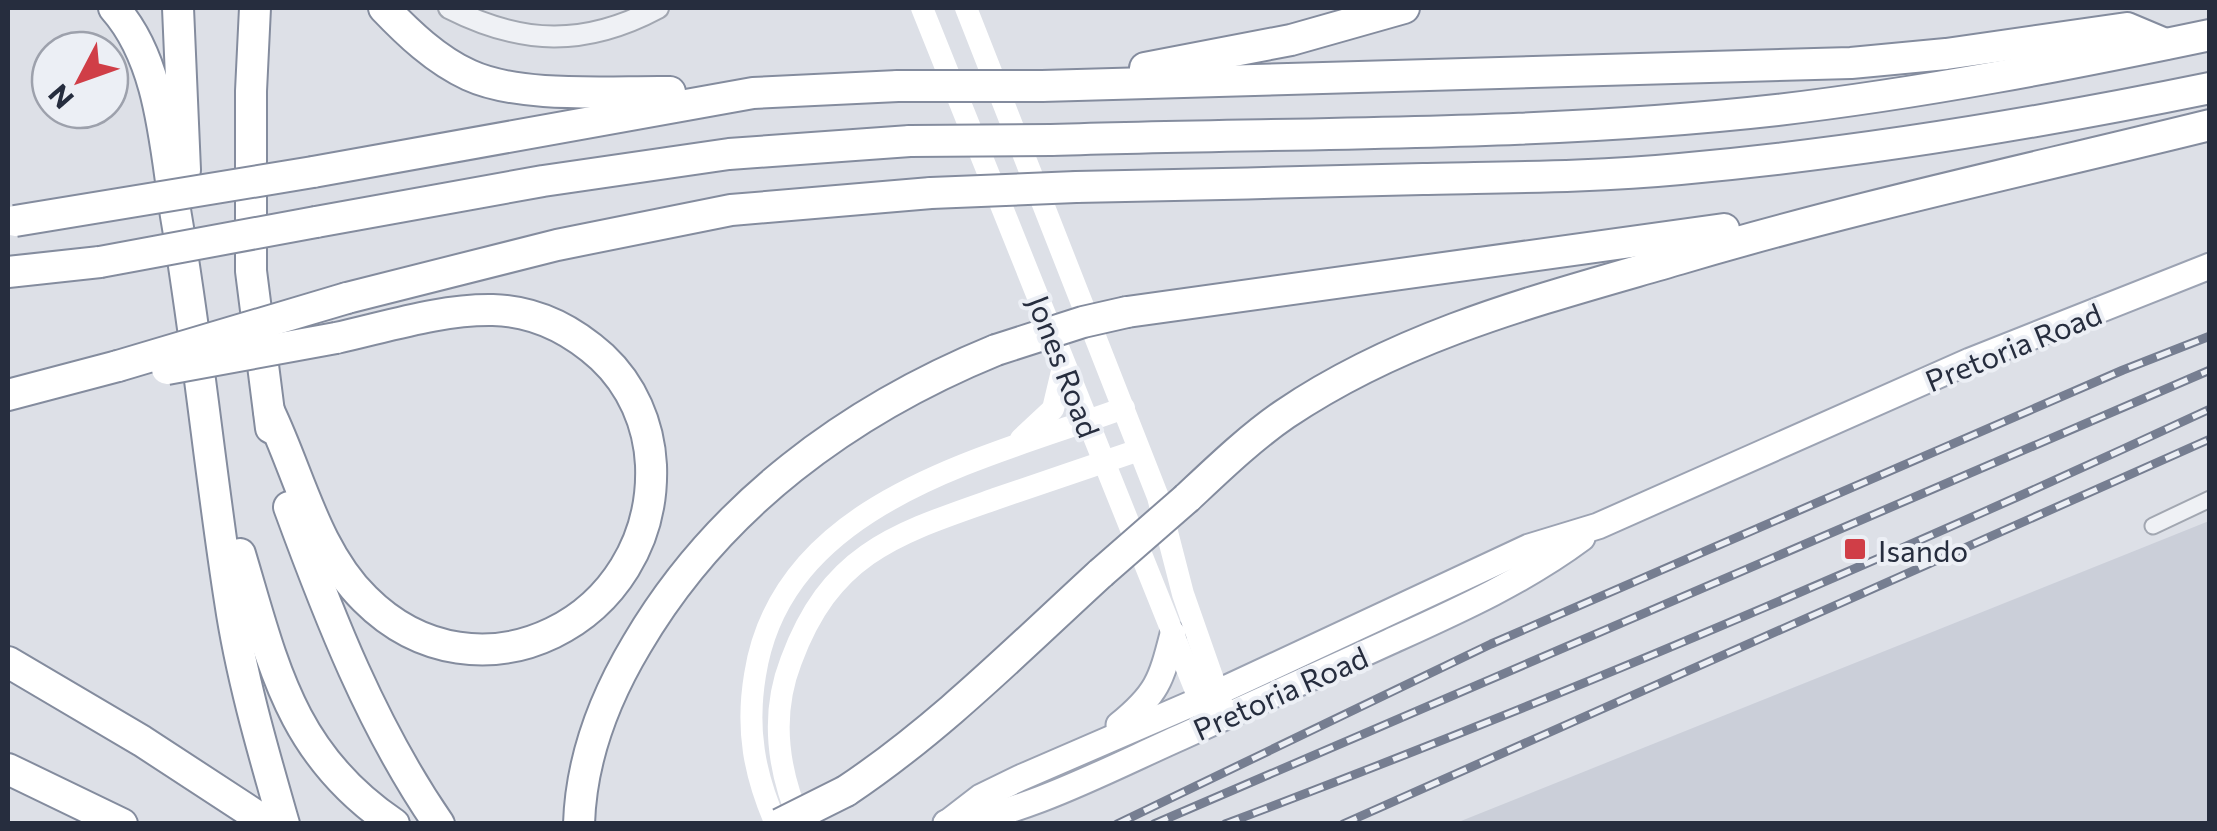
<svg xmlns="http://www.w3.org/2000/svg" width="2217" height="831" font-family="Commissioner,sans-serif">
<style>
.built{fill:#cbcfd9}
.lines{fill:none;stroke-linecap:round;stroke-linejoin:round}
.minor-casing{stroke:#a2a7b1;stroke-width:19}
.tertiary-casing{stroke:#a2a7b1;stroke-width:24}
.primary-casing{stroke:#9ca3b3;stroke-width:29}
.motorway-casing{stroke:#848c9e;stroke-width:34}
.minor{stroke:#eff1f5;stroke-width:15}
.tertiary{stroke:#eff1f5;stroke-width:20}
.secondary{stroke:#fff;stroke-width:22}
.primary{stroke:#fff;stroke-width:25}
.motorway{stroke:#fff;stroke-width:30}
.rail-casing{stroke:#767e91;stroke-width:9}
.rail{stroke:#eceff5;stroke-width:5;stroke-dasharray:15;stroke-linecap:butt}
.motorway-bridge-casing{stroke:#848c9e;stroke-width:34;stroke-linecap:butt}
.motorway-bridge{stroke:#fff;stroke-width:30}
.poi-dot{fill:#d03e47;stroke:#eceff5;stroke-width:4}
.labels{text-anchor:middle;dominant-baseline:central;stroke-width:8;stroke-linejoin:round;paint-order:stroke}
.street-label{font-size:30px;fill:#262d3e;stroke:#eceff5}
.poi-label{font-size:30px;fill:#262d3e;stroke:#eceff5;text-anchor:start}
</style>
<rect width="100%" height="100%" fill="#dde0e7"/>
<path class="built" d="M2209 521V823H1456Z"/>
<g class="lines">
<g class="minor-casing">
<path id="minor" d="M2153 526 2210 499"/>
</g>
<g class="tertiary-casing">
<path id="tertiary" d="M449 8C522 45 585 47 658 8"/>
</g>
<g class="primary-casing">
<g id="primary">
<path d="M1119 725C1157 694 1161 681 1173 634"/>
<path d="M946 823C1016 819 1115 766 1181 737 1250 706 1319 674 1389 642 1455 612 1523 582 1582 538"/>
<path d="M946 824 981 797 1020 778 1212 695 1529 547 1598 526 1970 361 2210 266"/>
</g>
</g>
<g class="motorway-casing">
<g id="motorway">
<path d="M114 8C162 62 165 148 176 216 198 344 210 473 230 601 241 676 263 751 284 824"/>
<path d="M178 8 185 170"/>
<path d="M255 8 251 91V271L271 428"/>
<path d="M384 8C408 33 436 60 469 75 521 99 612 91 670 92"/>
<path d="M1145 68 1291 40 1404 8"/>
<path d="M1042 86 1851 63 1946 54 2127 28 2165 44"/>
<path d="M1051 140C1293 132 1536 137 1777 110 1922 93 2067 65 2210 35"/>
<path d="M313 172 753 93 898 86"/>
<path d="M1076 187C1192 185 1307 182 1423 179 1509 177 1595 177 1680 169 1858 153 2034 124 2210 88"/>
<path d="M316 222 543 181 729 154 910 141"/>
<path d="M8 272 100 262"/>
<path d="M347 298 557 245 731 210 931 193"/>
<path d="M1127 312 1724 229"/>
<path d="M8 395 118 366"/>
<path d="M269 411C299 473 315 550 365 599 478 712 657 621 651 465 649 424 632 385 602 357 571 329 536 311 493 310 441 309 386 327 336 338"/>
<path d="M1187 498C1218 469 1250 438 1285 414 1405 333 1542 299 1679 259 1854 207 2032 169 2210 125"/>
<path d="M289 507C329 616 372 727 439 824"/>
<path d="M240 554C273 664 290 754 394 824"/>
<path d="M8 662 142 741 269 824"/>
<path d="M8 769 122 824"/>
<path d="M846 791C939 729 1019 648 1101 573"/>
<path d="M579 824C581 759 604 699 637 644 718 506 849 410 996 350"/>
</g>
</g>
<use href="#minor" class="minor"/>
<use href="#tertiary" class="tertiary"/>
<g class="secondary">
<path d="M922 8 1206 716"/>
<path d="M966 8 1158 497 1183 594 1223 708"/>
<path d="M1021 439 1053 409 1063 367"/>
<path d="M776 824C754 774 746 729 755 675 782 501 985 459 1124 408"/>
<path d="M801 824C778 772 770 715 791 661 831 553 895 534 995 499 1043 483 1091 466 1139 450"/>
</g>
<use href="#primary" class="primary"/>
<use href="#motorway" class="motorway"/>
<g class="rail-casing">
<g id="rail">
<path d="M1117 824 1491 644 2123 370 2210 336"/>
<path d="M1154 824 2210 370"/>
<path d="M1225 824C1558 699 1887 559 2210 409"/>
<path d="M1343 824 2210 439"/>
</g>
</g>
<use href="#rail" class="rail"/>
<g class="motorway-bridge-casing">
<g id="motorway-bridge">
<path d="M898 86H1042"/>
<path d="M910 141 1051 140"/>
<path d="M931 193 1076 187"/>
<path d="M15 221 313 172"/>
<path d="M100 262 316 222"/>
<path d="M996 350 1083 322 1127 312"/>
<path d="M118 366 347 298"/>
<path d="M167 369 336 338"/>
<path d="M1101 573 1187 498"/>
<path d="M780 824 846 791"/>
</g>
</g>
<use href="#motorway-bridge" class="motorway-bridge"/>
</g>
<rect class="poi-dot" x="1843" y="537" width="24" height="24" rx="5"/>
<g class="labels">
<g class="street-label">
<text transform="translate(2013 346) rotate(-22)">Pretoria Road</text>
<text transform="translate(1065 366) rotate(69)">Jones Road</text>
<text transform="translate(1280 692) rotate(-24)">Pretoria Road</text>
</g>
<g class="poi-label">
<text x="1878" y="549">Isando</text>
</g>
</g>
<rect width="2217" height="831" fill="none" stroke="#262d3e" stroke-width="20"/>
<g transform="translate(80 80) rotate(229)"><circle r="48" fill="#eceff5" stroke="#9da1ac" stroke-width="2.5"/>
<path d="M0-8L18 38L0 25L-18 38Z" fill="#d03e47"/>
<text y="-15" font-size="28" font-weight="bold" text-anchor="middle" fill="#262d3e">N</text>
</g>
</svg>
